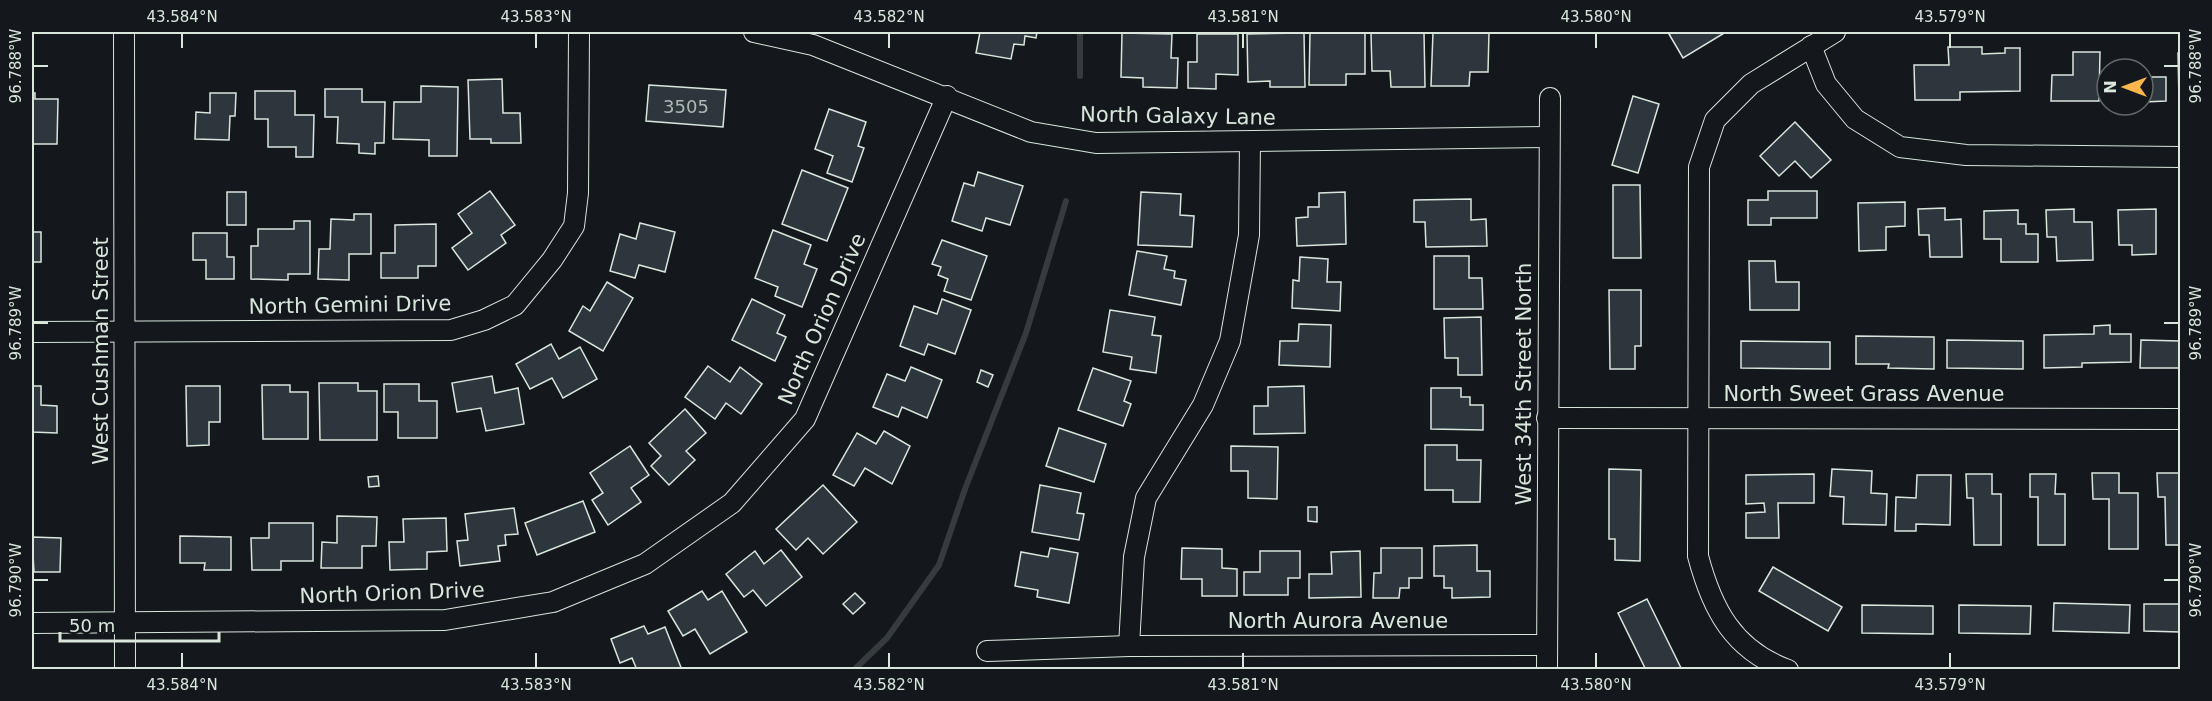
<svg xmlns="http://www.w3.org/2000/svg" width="2212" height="701" font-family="'DejaVu Sans',sans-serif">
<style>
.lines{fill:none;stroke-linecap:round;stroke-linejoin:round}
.stream{stroke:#363b3e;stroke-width:6}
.building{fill:#2c363c;stroke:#d8e6dc;stroke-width:1.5}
.minor-casing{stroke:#d8e6dc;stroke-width:22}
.minor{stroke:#14181c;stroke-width:20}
.ticks{fill:none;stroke:#d8e6dc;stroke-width:2}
.labels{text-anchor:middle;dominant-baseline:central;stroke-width:4.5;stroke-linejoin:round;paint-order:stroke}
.number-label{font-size:18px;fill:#adbab4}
.street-label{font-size:21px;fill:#d8e6dc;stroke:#14181c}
.neatline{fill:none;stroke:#d8e6dc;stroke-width:2}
.ticks-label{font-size:15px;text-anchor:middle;fill:#d8e6dc}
</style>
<rect width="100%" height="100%" fill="#14181c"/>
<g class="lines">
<g class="stream">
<path d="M1080 76V32"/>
<path d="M854 670 887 638 939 565 965 489 1026 333 1066 201"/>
</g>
</g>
<g class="building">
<path d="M980 32H1037L1036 38 1025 36 1024 45 1014 44 1011 59 976 53Z"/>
<path d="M1310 32H1365V74H1346V85H1309Z"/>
<path d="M1424 32 1425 87H1391L1390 71H1372L1371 33Z"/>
<path d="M1433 32H1489L1488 72H1470L1469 86H1431Z"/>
<path d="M1674 32H1726L1683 58 1669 34Z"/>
<path d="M1122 33 1172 34 1171 58H1178L1177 88 1143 87V78L1121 77Z"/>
<path d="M1304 33 1305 87H1270V81L1248 82 1247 34Z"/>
<path d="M1197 34H1238V75L1216 74V89L1188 88V62H1197Z"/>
<path d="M1948 47H1982V54L2005 53V48H2020V91L1960 92V100H1915L1914 65H1949Z"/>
<path d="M2073 52H2100L2099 101H2051L2052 75H2073Z"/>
<path d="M2178 53H2180V100H2179Z"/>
<path d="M2143 73V77H2166V101L2144 102V105H2110H2143Z"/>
<path d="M502 79 503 113H520L521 143H491V139H470L468 80Z"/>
<path d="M649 85 726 90 723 127 646 121Z"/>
<path d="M421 86 458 87 457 156H429V140L393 139 394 102H421Z"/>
<path d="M325 89H362V102H385L384 143H375V154L359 153V144L337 143 338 117H325Z"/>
<path d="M255 91H295V115H314L313 157H296V147H268V119H255Z"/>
<path d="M32 93H35V99H58L57 144H32Z"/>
<path d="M210 93H236L235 116H230L229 140 195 139 196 112 210 113Z"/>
<path d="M1633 96 1659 104 1638 173 1612 165Z"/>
<path d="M829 109 866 122 858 146 864 148 852 182 827 173 833 156 815 149Z"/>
<path d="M1795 122 1831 160 1811 178 1795 161 1779 176 1760 156Z"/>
<path d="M802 170 848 188 827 241 782 224Z"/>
<path d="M978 172 1023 186 1010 225 986 218 982 231 952 221 964 183 974 186Z"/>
<path d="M1613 185H1640L1641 258H1613Z"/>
<path d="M490 191 515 225 501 235 506 243 468 270 452 248 472 233 458 214Z"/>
<path d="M1768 191H1817V218H1771V225H1748V200H1768Z"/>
<rect x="227" y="192" width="19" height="33"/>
<path d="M1141 192 1181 194 1180 215 1194 216 1192 247 1138 245Z"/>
<path d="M1345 192 1346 244 1297 246 1296 218 1308 217V207H1319V193Z"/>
<path d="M1471 199V220L1486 219 1487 246 1426 247 1425 222H1414V200Z"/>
<path d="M1905 202V226L1886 227V250L1859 251 1858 203Z"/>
<path d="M1945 208V220L1961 219 1962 257H1930L1929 235H1919L1918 209Z"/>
<path d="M2074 209V222H2092L2093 260 2057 261 2056 237H2047L2046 210Z"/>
<path d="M2156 209V254L2132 255V245H2119L2118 210Z"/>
<path d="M2018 210V224H2026V234H2038V262H2001V239H1984V211Z"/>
<path d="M354 214H371V254H349V280L318 279 319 249H330L331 219 354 220Z"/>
<path d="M294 221H310V274H288V280L251 279V246H258V229H294Z"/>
<path d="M640 223 675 232 665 272 639 265 635 278 610 271 620 234 636 239Z"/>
<path d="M436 224V266H418V278H381V253H395V225Z"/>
<path d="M773 230 811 245 804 264 817 269 802 307 775 296 778 287 755 278Z"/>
<rect x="32" y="232" width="9" height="30"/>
<path d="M193 233H227V257H234V279H206V260H193Z"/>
<path d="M942 240 987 256 971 300 944 291 948 279 938 275 941 267 932 264Z"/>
<path d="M1137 251 1167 256 1164 269 1175 271 1174 278 1186 280 1181 305 1129 295Z"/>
<path d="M1434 256H1469V278H1482L1483 309H1434Z"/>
<path d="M1300 257 1328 259 1327 282H1341L1340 311 1292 308 1293 280 1299 281Z"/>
<path d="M1749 261H1775L1776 282H1799V310H1750Z"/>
<path d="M607 282 633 298 603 351 569 331 583 306 590 311Z"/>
<path d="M1609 290H1641V346H1635V369H1610Z"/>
<path d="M752 299 785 315 777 333 786 337 775 361 732 340Z"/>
<path d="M942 299 971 310 955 354 928 344 924 355 900 346 914 306 937 314Z"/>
<path d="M1110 310 1155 317 1152 335 1161 336 1156 373 1130 369 1132 357 1103 352Z"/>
<path d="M1481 317 1482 375H1458V358H1445L1444 318Z"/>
<path d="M1299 324 1331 325 1330 367 1279 365 1280 341H1298Z"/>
<path d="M2110 325V334H2131V362L2082 363V367L2044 368V335L2094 334V326Z"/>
<path d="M1856 336 1934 337V369L1888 368 1889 364H1856Z"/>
<path d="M1947 340 2023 341V369L1947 368Z"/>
<path d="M2141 340 2180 341V368H2140Z"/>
<path d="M1741 341 1830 342V369L1741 368Z"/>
<path d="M551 344 559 359 580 347 597 379 563 398 552 378 530 389 516 364Z"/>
<path d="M708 366 730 382 740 367 762 384 741 414 726 403 715 419 685 397Z"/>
<path d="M911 367 942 380 927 418 902 407 898 417 873 407 887 374 905 381Z"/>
<path d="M1093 368 1131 381 1124 401 1131 404 1123 426 1078 410Z"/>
<path d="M981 370 993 375 988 387 977 382Z"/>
<path d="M492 376 495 393 518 388 524 424 486 431 481 408 457 412 452 383Z"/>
<path d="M319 383H358V391H377V440H320Z"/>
<path d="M384 384H419V401H437V438H398V412H384Z"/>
<path d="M262 385H290V392H308V439H263Z"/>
<path d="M32 386H41V405L57 406V433L32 432Z"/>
<path d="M186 386H220V422H209V445L187 446Z"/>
<path d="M1304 386 1305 433 1254 434V406H1268V387Z"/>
<path d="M1431 388H1461V397H1470V405H1483V430L1431 429Z"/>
<path d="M685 409 706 433 686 451 695 460 669 485 651 466 661 456 649 443Z"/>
<path d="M1059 428 1106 444 1094 482 1046 466Z"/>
<path d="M884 431 910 446 892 484 865 468 854 486 833 475 857 433 876 444Z"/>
<path d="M1425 445H1457V460H1481L1480 502H1453V490H1425Z"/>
<path d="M630 446 649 475 631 488 641 502 608 525 592 500 603 493 590 473Z"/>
<path d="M1231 446 1278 447 1277 499 1248 498V471H1231Z"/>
<path d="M1609 469 1641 470 1640 561 1615 560V539H1609Z"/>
<path d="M1832 469 1872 471 1871 493 1887 494 1886 525 1843 524 1844 497 1830 496Z"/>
<path d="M2092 473H2119V493H2138V549H2109V499H2093Z"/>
<path d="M2157 473H2180V545H2166L2165 497H2158Z"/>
<path d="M1814 474V503H1778L1779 538H1746V513L1765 512 1764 503 1746 504V475Z"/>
<path d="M1966 474H1992V494H2001V545H1974L1973 498H1967Z"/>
<path d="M2030 474H2056L2055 494H2065V545H2038V497H2030Z"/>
<path d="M1917 475H1951L1950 525 1916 524V531H1895L1896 497 1916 498Z"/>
<path d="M378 476 379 486 369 487 368 477Z"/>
<path d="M823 485 857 522 823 554 808 538 796 550 776 529Z"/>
<path d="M1040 485 1081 493 1077 513 1084 514 1079 540 1032 532Z"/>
<path d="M583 501 595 532 537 555 525 523Z"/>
<path d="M1308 507H1317V522L1308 521Z"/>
<path d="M514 508 518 534 505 535 506 545 498 546 500 561 460 566 457 541 468 540 465 514Z"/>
<path d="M337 516 377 517 376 546H362V568H321L322 542 337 543Z"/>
<path d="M446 518 447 551 427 552V569L390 570 389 542H404L403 519Z"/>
<path d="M269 523H313V561H281V570H252L251 538H269Z"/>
<path d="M180 536 231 537V570H204L205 563H180Z"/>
<path d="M32 537 61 538 60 572H34Z"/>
<path d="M1477 545V571H1490V597L1452 598V588H1444V576H1434V546Z"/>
<path d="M1050 548 1078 553 1069 603 1037 597 1038 590 1015 586 1021 552 1048 557Z"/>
<path d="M1182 548 1222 549V568L1237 569V596H1202V579H1181Z"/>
<path d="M1381 548H1422V578H1409V588H1400L1399 598H1373L1374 573H1381Z"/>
<path d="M781 550 802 577 766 606 753 590 744 597 726 574 755 551 764 564Z"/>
<path d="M1260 551H1300V578H1288V595H1244V572H1260Z"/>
<path d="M1360 551 1361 597 1309 598V574H1332L1331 552Z"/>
<path d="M1773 567 1842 607 1828 631 1759 591Z"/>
<path d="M702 591 708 600 722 591 747 632 710 654 695 629 683 636 668 611Z"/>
<path d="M855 593 865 603 853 614 843 604Z"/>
<path d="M1647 599 1682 670H1646L1618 613Z"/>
<path d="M2054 603 2130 605 2129 633 2053 631Z"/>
<path d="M2144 604H2180V632L2144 631Z"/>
<path d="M1862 605 1933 606V634L1862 633Z"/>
<path d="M1959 605 2031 606 2030 634 1959 633Z"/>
<path d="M644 626 648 634 665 627 682 670H637L632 658 620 663 611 639Z"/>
</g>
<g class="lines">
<g class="minor-casing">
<g id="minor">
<path d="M124 32 125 670"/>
<path d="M754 32 813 45 1031 132 1096 143 1549 137"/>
<path d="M1811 46 1826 84 1855 119 1900 147 1966 155 2180 157"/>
<path d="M32 332 451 330 484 320 515 305 552 260 574 226 578 193 579 32"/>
<path d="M1547 418 2180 419"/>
<path d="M32 623 445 620 553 602 645 564 732 503 805 419 947 96"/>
<path d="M1129 646 1134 557 1146 498 1203 405 1230 341 1249 235 1250 142"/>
<path d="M987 651 1129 646 1547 645"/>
<path d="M1547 670 1550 98"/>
<path d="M1788 670C1733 650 1712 609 1698 556L1699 167 1715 120 1751 84 1835 32"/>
</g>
</g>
<use href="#minor" class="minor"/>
</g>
<path class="ticks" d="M182 33V48M536 33V48M889 33V48M1243 33V48M1596 33V48M1950 33V48M33 66H48M2164 66H2179M33 323H48M2164 323H2179M33 580H48M2164 580H2179M182 653V668M536 653V668M889 653V668M1243 653V668M1596 653V668M1950 653V668"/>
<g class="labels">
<g class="number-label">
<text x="686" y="106">3505</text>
</g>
<g class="street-label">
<text transform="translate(1178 116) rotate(1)">North Galaxy Lane</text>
<text transform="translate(350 305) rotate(-1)">North Gemini Drive</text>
<text transform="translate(822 319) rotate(-66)">North Orion Drive</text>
<text transform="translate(101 351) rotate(-90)">West Cushman Street</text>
<text transform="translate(1524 384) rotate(-90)">West 34th Street North</text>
<text x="1864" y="394">North Sweet Grass Avenue</text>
<text transform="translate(392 593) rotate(-2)">North Orion Drive</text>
<text x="1338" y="621">North Aurora Avenue</text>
</g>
</g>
<rect width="2212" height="701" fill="none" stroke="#14181c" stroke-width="66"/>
<g transform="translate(2125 87) rotate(270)"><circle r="28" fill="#14181c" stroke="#626a69" stroke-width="1.5"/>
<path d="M0-4.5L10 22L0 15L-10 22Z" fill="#ffb74d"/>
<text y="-9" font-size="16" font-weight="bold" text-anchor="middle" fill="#d8e6dc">N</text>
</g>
<path d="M60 632v9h159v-9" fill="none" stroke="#d8e6dc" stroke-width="3"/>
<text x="69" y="632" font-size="18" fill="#d8e6dc" stroke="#14181c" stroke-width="4.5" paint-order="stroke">50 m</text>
<rect x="33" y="33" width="2146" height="635" class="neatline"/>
<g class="ticks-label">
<text x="182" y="22">43.584°N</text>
<text x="536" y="22">43.583°N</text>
<text x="889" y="22">43.582°N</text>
<text x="1243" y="22">43.581°N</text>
<text x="1596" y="22">43.580°N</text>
<text x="1950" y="22">43.579°N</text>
<text transform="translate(2196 66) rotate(-90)" y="5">96.788°W</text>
<text transform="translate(16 66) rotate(-90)" y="5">96.788°W</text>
<text transform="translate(2196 323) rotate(-90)" y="5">96.789°W</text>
<text transform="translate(16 323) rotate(-90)" y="5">96.789°W</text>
<text transform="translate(2196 580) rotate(-90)" y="5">96.790°W</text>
<text transform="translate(16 580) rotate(-90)" y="5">96.790°W</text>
<text x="182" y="690">43.584°N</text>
<text x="536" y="690">43.583°N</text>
<text x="889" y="690">43.582°N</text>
<text x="1243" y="690">43.581°N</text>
<text x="1596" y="690">43.580°N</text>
<text x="1950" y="690">43.579°N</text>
</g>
</svg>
